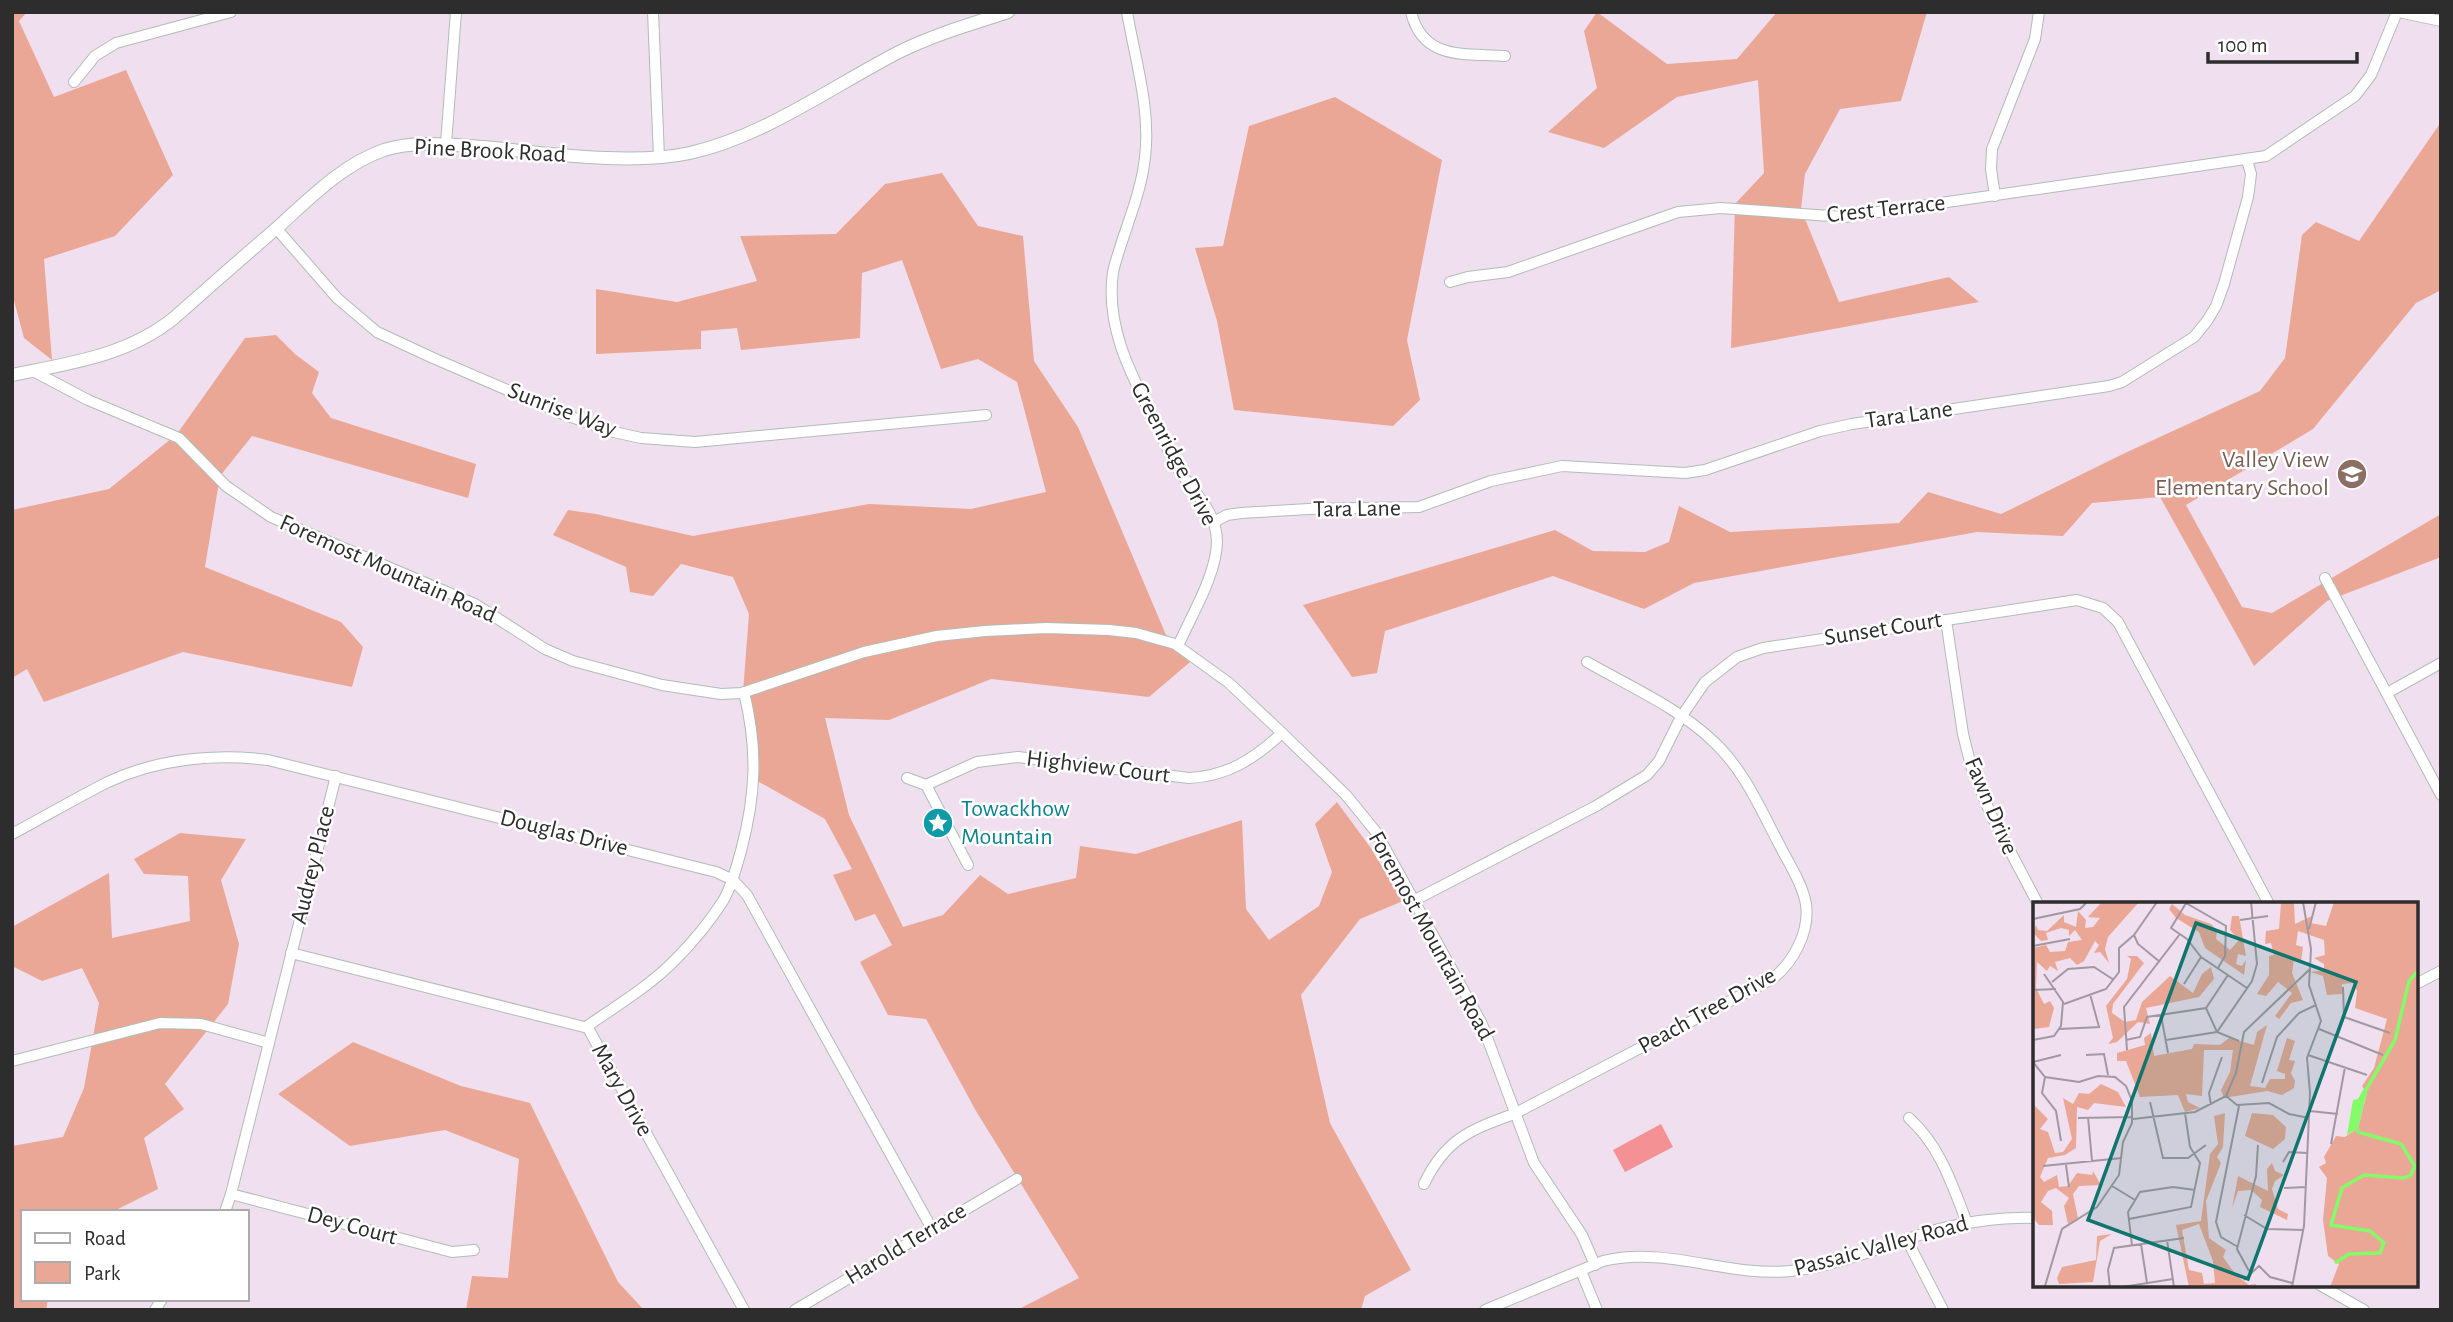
<svg xmlns="http://www.w3.org/2000/svg" width="2453" height="1322" font-family="'Alegreya Sans',sans-serif">
<style>
.green{fill:#eba796}
.pitch{fill:#f39194}
.lines{fill:none;stroke-linecap:round;stroke-linejoin:round}
.minor-casing{stroke:#aebeb4;stroke-width:12}
.tertiary-casing{stroke:#aebeb4;stroke-width:14}
.minor{stroke:#fff;stroke-width:10}
.tertiary{stroke:#fff;stroke-width:12}
.labels{text-anchor:middle;dominant-baseline:central;stroke-width:5;stroke-linejoin:round;paint-order:stroke}
.street-label{font-size:24px;fill:#2d2d2d;stroke:#fff}
.education-label{font-size:24px;fill:#785e54;stroke:#fff;text-anchor:end}
.culture-label{font-size:24px;fill:#0d838f;stroke:#fff;text-anchor:start}
.inset-river{fill:none;stroke:#84fb68;stroke-width:3.5}
.inset-road{fill:none;stroke:#a298a1;stroke-width:2}
.view{fill:#0f766e;fill-opacity:0.15;stroke:#0f766e;stroke-width:3.5}
.inset-edge{fill:none;stroke:#2d2d2d;stroke-width:3.5}
</style>
<rect width="100%" height="100%" fill="#f0dfee"/>
<g class="green">
<path d="M12 12H27L19 21 54 97 126 70 173 175 115 236 44 259 52 360 24 338 12 293Z"/>
<path d="M1597 12 1667 64 1737 59 1777 12H1927L1901 101 1840 109 1805 174 1801 209 1839 302 1949 277 1979 302 1731 348 1735 204 1764 173 1758 80 1677 97 1604 148 1548 132 1597 88 1584 31Z"/>
<path d="M1335 97 1442 160 1407 340 1420 400 1393 426 1234 410 1217 321 1195 248 1223 246 1249 126Z"/>
<path d="M2441 122V290L2416 303 2313 429 2186 505 2242 607 2272 613 2441 514V557L2327 601 2254 666 2160 497 2092 503 2063 536 1977 532 1694 583 1644 609 1553 576 1385 631 1377 673 1352 677 1303 605 1555 530 1593 551 1645 552 1669 542 1679 506 1730 532 1899 523 1928 492 2001 514 2125 453 2260 391 2285 358 2302 235 2316 222 2359 241Z"/>
<path d="M942 173 978 226 1023 236 1034 361 1078 427 1166 635 1196 657 1149 697 991 679 889 720 825 718 849 815 903 927 943 915 980 875 1008 894 1076 878 1080 846 1136 854 1242 820 1246 909 1269 940 1319 906 1332 872 1315 824 1337 802 1370 847 1403 901 1360 919 1301 995 1330 1123 1411 1270 1365 1296 1361 1310H1017L1079 1278 976 1111 926 1019 888 1015 860 962 892 945 875 914 855 921 833 875 852 869 825 819 752 778 743 692 749 614 733 577 681 564 653 596 630 592 626 567 553 535 568 510 596 514 693 536 869 504 971 509 1046 492 1017 382 978 359 941 369 902 260 862 273 860 338 741 350 737 328 701 331V349L596 354V289L677 302 757 281 740 236 836 234 885 184Z"/>
<path d="M276 335 295 354 319 372 312 393 331 418 476 464 468 498 252 436 220 476 205 567 341 622 363 647 352 687 183 652 44 702 27 669 12 678V510L109 489 177 434 245 338Z"/>
<path d="M180 833 246 839 221 880 239 944 228 1004 165 1084 184 1109 144 1138 158 1189 112 1212H23V1299H48L46 1310H12V1146L63 1137 84 1088 99 1003 82 968 42 981 12 966V927L109 873 112 938 190 921 188 876 144 874 134 859Z"/>
<path d="M353 1042 461 1086 530 1103 618 1282 644 1310H466L472 1276 508 1278 519 1159 445 1130 350 1146 278 1094Z"/>
</g>
<path class="pitch" d="M1661 1124 1673 1147 1625 1172 1613 1150Z"/>
<g class="lines">
<g class="minor-casing">
<g id="minor">
<path d="M653 12 659 157"/>
<path d="M1127 12C1135 59 1151 110 1145 157 1141 197 1122 234 1113 272 1105 328 1132 376 1156 424 1164 440 1170 457 1180 472 1196 495 1216 511 1217 541 1217 574 1191 616 1178 646"/>
<path d="M1411 12C1423 61 1465 53 1505 56"/>
<path d="M2399 12 2441 21"/>
<path d="M74 82 95 56 116 43 231 12"/>
<path d="M446 144 456 12"/>
<path d="M1995 196 1991 169 1992 149 2035 39 2039 12"/>
<path d="M276 228 337 298 377 332 433 358 563 414 614 432 641 438 695 442 986 415"/>
<path d="M1450 282 1468 277 1508 272 1678 212 1721 208 1844 217 2266 156 2355 96 2371 75 2397 12"/>
<path d="M33 371 88 400 179 438 226 486 271 517 475 604 545 649 573 661 662 685 721 694 742 693 864 652 937 636 985 631 1046 628 1109 630 1136 633 1175 644 1229 683 1282 733 1346 795 1376 832 1482 1024 1534 1163 1582 1235 1595 1265"/>
<path d="M1214 522 1227 515 1241 513 1309 509 1419 507 1491 481 1562 466 1685 473 1705 470 1820 431 1852 424 2109 386 2122 382 2194 337 2207 321 2216 306 2224 284 2248 197 2251 174 2247 160"/>
<path d="M2325 578 2441 795"/>
<path d="M1946 620 1963 734 1971 766 1991 815 2038 904"/>
<path d="M2387 693 2441 663"/>
<path d="M907 778 926 785 977 762 1018 757 1189 778C1228 776 1254 759 1282 733"/>
<path d="M926 785 968 865"/>
<path d="M12 834C44 817 76 798 108 782 157 759 215 753 268 760L716 872 733 880 747 895 932 1229"/>
<path d="M1415 900 1596 806 1647 775 1659 761 1681 717 1705 682 1737 657 1763 648 2077 600 2103 608 2118 622 2269 904"/>
<path d="M291 953 588 1028 744 1310"/>
<path d="M2416 984 2441 971"/>
<path d="M586 1027C616 1006 650 986 676 959 693 942 710 921 723 901 732 886 736 868 741 851 756 794 758 750 744 692"/>
<path d="M12 1061 160 1023 201 1024 269 1043"/>
<path d="M1909 1118C1940 1146 1952 1184 1967 1223"/>
<path d="M1424 1184C1445 1140 1469 1130 1514 1114L1772 979C1793 963 1810 932 1806 904 1802 883 1789 864 1780 846 1761 810 1744 770 1714 742 1679 708 1629 686 1587 662"/>
<path d="M231 1194 452 1252 474 1250"/>
<path d="M225 1212 231 1194 336 776"/>
<path d="M1907 1240 1943 1310"/>
<path d="M1581 1271 1597 1310"/>
<path d="M2320 1285 2364 1310"/>
<path d="M155 1310 162 1299"/>
<path d="M795 1310 1017 1179"/>
<path d="M1485 1310 1603 1261C1667 1246 1727 1277 1790 1271 1841 1266 1890 1243 1939 1229 1971 1221 2002 1217 2035 1218"/>
</g>
</g>
<g class="tertiary-casing">
<path id="tertiary" d="M12 375C70 363 127 356 174 318 209 287 243 257 278 227 309 199 343 164 384 150 416 140 452 145 484 147 546 153 630 166 690 153 765 136 831 87 899 52 933 35 971 24 1008 12"/>
</g>
<use href="#minor" class="minor"/>
<use href="#tertiary" class="tertiary"/>
</g>
<defs>
<g id="school-disc" transform="scale(1.575)"><circle r="9.5" fill="#8d6e63" stroke="#fff"/><path d="M0-5L7-2L0 1L-7-2ZM-4 1L0 2.5L4 1V4Q0 6-4 4Z" fill="#fff"/></g>
<g id="sight-disc" transform="scale(1.575)"><circle r="9.5" fill="#0f9aa8" stroke="#fff"/><path d="M0-6L1.8-2.2L6-1.7L2.9 1.2L3.7 5.4L0 3.3L-3.7 5.4L-2.9 1.2L-6-1.7L-1.8-2.2Z" fill="#fff"/></g>
</defs>
<g fill-rule="evenodd">
<use href="#school-disc" x="2352" y="474"/>
<use href="#sight-disc" x="938" y="823"/>
</g>
<g class="labels">
<g class="street-label">
<text transform="translate(490 151) rotate(3)">Pine Brook Road</text>
<text transform="translate(1886 209) rotate(-6)">Crest Terrace</text>
<text transform="translate(562 410) rotate(21)">Sunrise Way</text>
<text transform="translate(1909 415) rotate(-8)">Tara Lane</text>
<text transform="translate(1174 454) rotate(62)">Greenridge Drive</text>
<text transform="translate(1357 509) rotate(-1)">Tara Lane</text>
<text transform="translate(388 569) rotate(24)">Foremost Mountain Road</text>
<text transform="translate(1883 629) rotate(-9)">Sunset Court</text>
<text transform="translate(1098 767) rotate(7)">Highview Court</text>
<text transform="translate(1991 806) rotate(67)">Fawn Drive</text>
<text transform="translate(564 833) rotate(14)">Douglas Drive</text>
<text transform="translate(313 865) rotate(-76)">Audrey Place</text>
<text transform="translate(1431 936) rotate(61)">Foremost Mountain Road</text>
<text transform="translate(1707 1011) rotate(-29)">Peach Tree Drive</text>
<text transform="translate(622 1090) rotate(61)">Mary Drive</text>
<text transform="translate(352 1226) rotate(15)">Dey Court</text>
<text transform="translate(906 1244) rotate(-31)">Harold Terrace</text>
<text transform="translate(1881 1246) rotate(-15)">Passaic Valley Road</text>
</g>
<g class="education-label">
<text x="2329" y="460">Valley View<tspan x="2329" dy="28">Elementary School</tspan></text>
</g>
<g class="culture-label">
<text x="961" y="809">Towackhow<tspan x="961" dy="28">Mountain</tspan></text>
</g>
</g>
<g transform="translate(2033 902)">
<rect width="385" height="385" fill="#f0dfee"/>
<path d="M69 0H106L75 35 72 47 76 61 67 50 61 51 66 43 62 39 51 59 44 63 37 56 22 60 25 69 17 64 14 69 4 60 3 86 11 102 17 99 21 106 16 125 1 127 0 46 13 43 17 50 32 49 35 40 49 38 42 28 36 34V28L28 26 13 31 15 38 8 39 0 31 3 23 5 28 14 29 31 13V20L43 25 45 9 53 18 52 26 60 25 67 16 55 15ZM261 0 262 22 279 14 278 21 293 24 301 0H385V385H297L306 362 295 354 290 318 294 276 286 265 293 261 291 255 303 234 312 235 325 226 334 191 329 184 341 166 354 117 322 106 324 89 320 81 309 82V92L294 93 290 74 277 70 291 68V62L281 56 292 53 291 38 265 29 263 43 270 45 268 59 261 57 259 71 270 98 258 101 246 117 242 114 259 91 245 80 233 94 224 92 236 73V54L241 53 238 41 232 42 233 29 246 27 248 1ZM139 2 152 13 178 22 184 28 183 37 197 48 206 38 197 28 199 14H206L213 54 205 52 203 62 209 64 213 58 211 73 172 46 166 30 143 16 136 7ZM94 54H104L111 61 80 102 79 111 92 120 103 118 109 100 137 74 160 91 169 72 178 65 181 77 166 95 113 106 117 122 105 120 84 140 75 142 80 136 73 104 94 77 98 57ZM234 123 217 184 232 186 237 177H252V172L244 169 254 136 262 139 256 158 262 159 258 171 262 179 261 186 249 193 234 189 191 196 188 188 197 170 200 148H171L169 194 153 192 155 200 167 206 152 210 145 193 107 195 93 159H84V151L112 143 111 136 118 131 121 154 159 147 161 142 187 143 196 136 221 143 224 130ZM68 182 85 190 93 205 61 201 55 208 44 205 43 246 32 253 15 256 7 275 11 280 24 273 26 285 35 284 44 271 59 273 60 269 68 283 46 284 40 292 45 316 35 322 31 304 36 296 23 286 15 289 8 300 19 309 20 323H6L0 316V195L2 204 15 217 7 227 15 230 22 251 30 250 39 237 30 196 40 202 46 191 56 192ZM192 211 190 245 184 255 188 261 173 299 176 336 193 348 190 355 203 373 216 383 223 382V385H156L143 323 168 319 177 252 185 242 181 214ZM166 322 180 359 182 381 171 382 169 371 156 368 149 328ZM219 211 240 213 253 225 252 237 240 247 212 234ZM239 261 242 269 251 273 242 279 239 287 245 307 255 312 254 318 227 305 229 298 218 288 205 289 199 306 205 274 235 289 234 267ZM79 332 67 339 60 380 26 382 24 376 29 365 63 358 64 334Z" fill="#eba796" fill-rule="evenodd"/>
<path d="M331 186 334 191 325 226 314 233 320 198 325 197Z" fill="#84fb68"/>
<path class="inset-river" d="M330 193 362 138 376 79 385 69M302 361 316 352 347 351 351 341 337 329 298 323 309 286 331 273 370 276 377 274 382 264 368 242 325 230 322 222"/>
<path class="inset-road" d="M124 0 101 33 105 42 127 60M0 17 47 7 54 0M207 18 235 14M276 27 283 0M0 44 37 37M185 66 192 54 193 24 153 1 138 26 154 37 168 55 214 86M19 80 35 67 61 65 81 78M151 82 168 55M0 88 23 87M31 102 73 87 86 70V46L101 33M173 106 184 130 206 139M128 113 135 151M311 115 357 131M27 127 66 125 57 92M286 127 350 153M304 135 311 115 310 85M0 138 21 134 28 124 30 100 11 72M93 138 107 135 114 115 173 106 195 73M133 138 184 130 219 79 224 62 218 0M94 148 91 105 147 32M53 153 71 152 75 173M275 153 334 173M0 160 12 175 46 180 65 174 82 175 93 184 99 199V221L90 240 86 273 64 305 29 327 12 384M0 160 28 153M12 175 9 191 23 209 28 239M229 181 244 135 266 111 283 103M193 194 204 203 236 201 256 212 276 216M117 200 130 256H155L173 243M178 203 176 191 189 155M277 209 305 212M55 215 59 259M45 216 99 215M100 217 162 210 193 194 203 171 211 130 277 67M298 242 312 165M250 260 256 250 274 251M33 263 36 285M10 264 89 256M79 284 102 298M251 286 272 285M211 313 234 327 271 328M96 317 158 305 167 261 157 245 152 211M134 338 141 385M108 342 114 381M99 343 95 310 107 290 140 285 162 288M205 345 188 335 183 320 206 204M216 369 204 347 223 274 225 243M211 378 226 364 237 375 259 381M77 385 75 368 81 346 151 336M89 385 140 377M259 385 271 324 277 191 274 156 288 119 276 83 278 47 270 0"/>
<path class="view" d="M163 21 323 80 215 377 55 318Z"/>
<rect width="385" height="385" class="inset-edge"/>
</g>
<rect width="2453" height="1322" fill="none" stroke="#2d2d2d" stroke-width="28"/>
<rect x="21" y="1210" width="228" height="91" fill="#ffffff" stroke="#ababab" stroke-width="2"/>
<rect x="35" y="1233" width="35" height="10" fill="#ffffff" stroke="#ababab" stroke-width="2"/>
<text x="84" y="1245" font-size="21" fill="#2d2d2d">Road</text>
<rect x="35" y="1262" width="35" height="21" fill="#eba796" stroke="#ababab" stroke-width="2"/>
<text x="84" y="1280" font-size="21" fill="#2d2d2d">Park</text>
<path d="M2208 52v10h149v-10" fill="none" stroke="#2d2d2d" stroke-width="3.5"/>
<text x="2218" y="52" font-size="21" fill="#2d2d2d" stroke="#ffffff" stroke-width="5" paint-order="stroke">100 m</text>
</svg>
